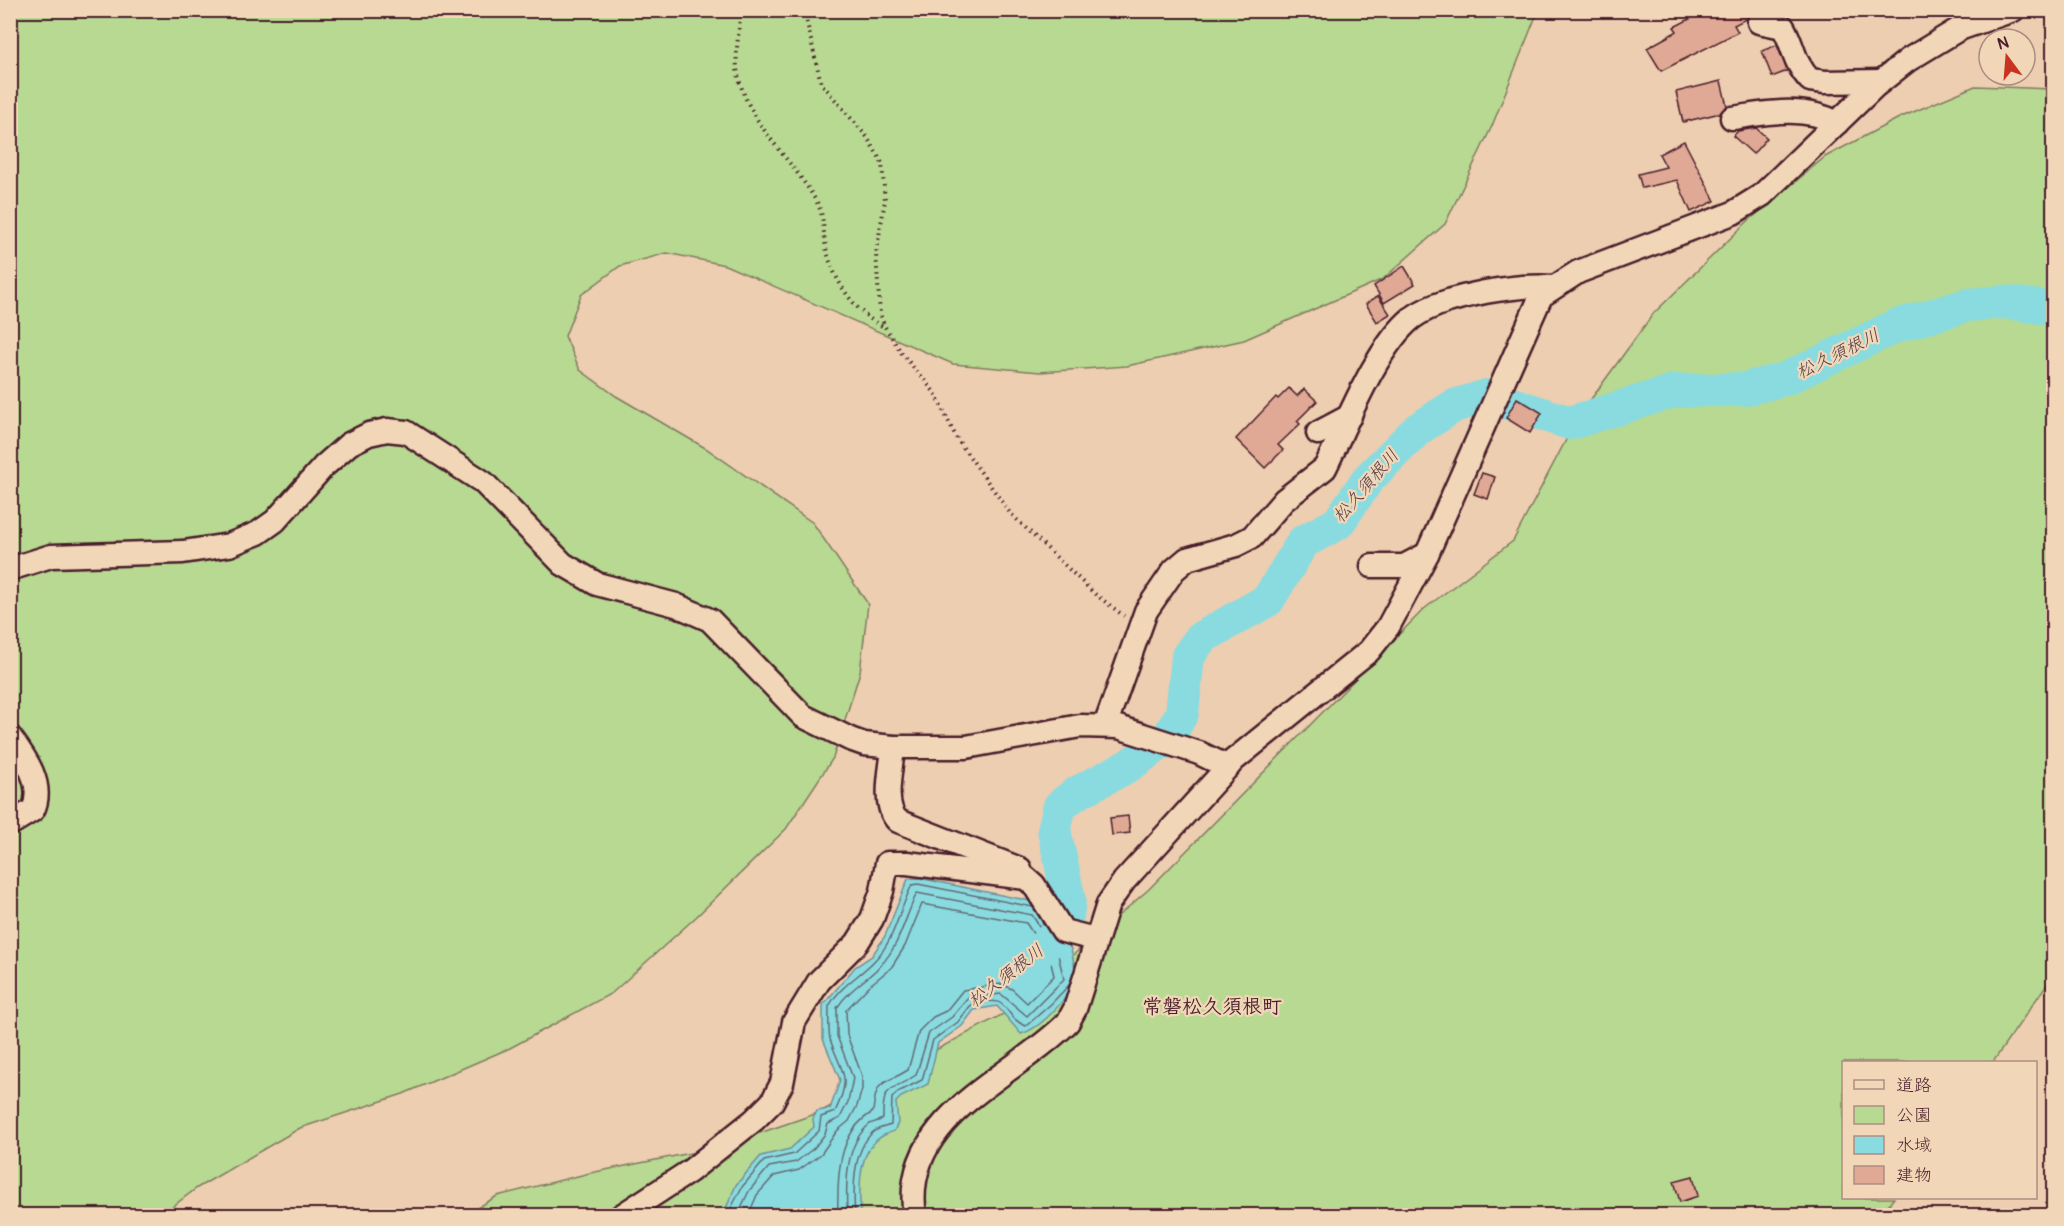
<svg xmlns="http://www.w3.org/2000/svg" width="2064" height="1226" font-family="Pangolin,'Klee One',sans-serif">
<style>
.green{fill:#b7d992;stroke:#807c5e;stroke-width:1.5}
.water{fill:#89dbe0;stroke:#709098;stroke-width:1.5}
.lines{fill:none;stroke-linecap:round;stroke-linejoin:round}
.shore{stroke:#636a73;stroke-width:1.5}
.river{stroke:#89dbe0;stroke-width:34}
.building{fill:#dfa995;stroke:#4a1f2b;stroke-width:1.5}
.street-casing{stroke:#4a1f2b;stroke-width:27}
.path{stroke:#4a1f2b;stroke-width:4;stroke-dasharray:1.5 4.5;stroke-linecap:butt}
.street{stroke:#f1d7b8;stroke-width:22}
.labels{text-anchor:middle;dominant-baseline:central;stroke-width:4.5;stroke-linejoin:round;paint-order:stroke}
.water-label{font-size:18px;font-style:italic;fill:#533b46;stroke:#f1d7b8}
.quarter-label{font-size:20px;font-weight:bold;fill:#4a1f2b;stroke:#f1d7b8}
</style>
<rect width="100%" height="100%" fill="#edceb1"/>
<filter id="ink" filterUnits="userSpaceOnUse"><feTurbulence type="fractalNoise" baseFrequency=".0167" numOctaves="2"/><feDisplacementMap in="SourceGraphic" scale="12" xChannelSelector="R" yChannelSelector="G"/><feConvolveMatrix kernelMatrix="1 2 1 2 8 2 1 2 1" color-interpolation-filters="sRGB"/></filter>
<g filter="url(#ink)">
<g class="green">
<path d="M10 11H1538L1492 126 1445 224 1383 279 1244 340 1127 366 1040 372 953 364 725 265 667 253 620 266 581 295 565 336 580 370 616 396 707 449 813 523 868 604 860 672 833 758 786 829 696 917 612 993 510 1048 403 1094 300 1128 197 1188 160 1216 11 1215Z"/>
<path d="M1975 86 2053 89V970L2047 984 1993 1062H1844V1198H1894L1880 1215 464 1216 497 1196 590 1173 716 1148 818 1113 1009 1011 1149 889 1424 609 1513 541 1578 417 1653 314 1747 222 1825 157 1899 118Z"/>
</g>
<path class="water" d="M919 878 1040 903 1071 949 1078 983C1063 1000 1044 1027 1021 1034L997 1006 974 1010 962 1026 938 1043 928 1084 901 1097 896 1102 898 1123 894 1131C856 1142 860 1182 860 1215L719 1216 727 1206 736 1185 761 1156 790 1149 814 1127 813 1119 817 1111 830 1109 840 1080 823 1039V1005L855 967 872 956 885 936 908 879Z"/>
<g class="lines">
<g class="shore">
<path d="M727 1216 742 1187 764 1161 794 1154 819 1131 821 1117 835 1112C853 1074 841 1073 830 1039 828 1030 829 1015 829 1006 840 986 860 976 875 960 895 940 899 910 912 885L918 884 1033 907"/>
<path d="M737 1216 749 1191 769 1167 796 1162 814 1148 825 1134 828 1124 840 1118 848 1102 853 1078 837 1036V1008C849 989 867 980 881 965 900 945 905 917 917 893L1032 915 1058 955 1064 979 1027 1016 1001 994 968 998 952 1017 929 1033 916 1075C892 1092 882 1083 883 1119 879 1121 874 1122 870 1124 844 1144 846 1187 847 1216"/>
<path d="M748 1216 757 1195 774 1176 799 1170 821 1154 837 1131 849 1121 857 1106 862 1089V1076L847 1035 846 1010 870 985 891 968 905 946 922 904 1026 923 1050 959 1054 976 1027 1003 1012 989 1001 984 963 990 946 1011 933 1017 919 1031 908 1070C883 1086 876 1077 873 1112 837 1132 837 1179 838 1216"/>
<path d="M855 1216C853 1189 852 1152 873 1132 878 1128 885 1127 891 1125L892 1098 898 1092 922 1080 933 1040 958 1022 971 1005C1014 992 999 1015 1026 1026L1051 1004 1070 984"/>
</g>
<path class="river" d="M1039 952 1057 933 1067 916 1069 900 1054 830 1060 806 1075 794 1128 766 1168 738 1182 713 1188 656 1201 638 1268 600 1303 542 1338 523 1368 479 1418 429 1454 406 1487 396 1570 423 1674 391 1745 389 1785 379 1896 326 1968 305 2005 302 2054 309"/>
</g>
<g class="building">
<path d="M1707 10H1753L1746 19 1734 25 1738 32 1661 71 1647 48 1674 33 1677 31 1674 27Z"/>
<path d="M1777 45 1787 71 1772 77 1762 51Z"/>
<path d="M1721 81 1727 106 1720 113 1683 122 1676 92Z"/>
<path d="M1756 128 1767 138 1753 154 1733 136 1738 131Z"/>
<path d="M1684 141 1715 201 1691 212 1677 180 1642 188 1638 174 1666 167 1659 154Z"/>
<path d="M1404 266 1415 284 1384 303 1374 286Z"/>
<path d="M1378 296 1390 314 1377 322 1366 304Z"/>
<path d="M1289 388 1297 396 1304 389 1317 401 1297 421 1300 424 1278 445 1283 450 1265 468 1236 439 1276 397 1278 399Z"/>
<path d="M1517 398 1542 413 1530 433 1506 418Z"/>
<path d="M1482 473 1495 477 1488 499 1474 494Z"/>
<path d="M1128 816 1130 833 1112 835 1110 818Z"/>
<path d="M1693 1176 1698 1196 1680 1202 1674 1181Z"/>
</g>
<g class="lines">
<g class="street-casing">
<g id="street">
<path d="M1759 22 1783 27C1794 46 1793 62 1810 80L1825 82 1881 81"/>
<path d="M1732 118C1767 113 1804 105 1837 123"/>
<path d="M1318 433 1350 416"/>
<path d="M1372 566H1404L1427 554"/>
<path d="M10 569 51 556 183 552 229 545 258 533 275 521 324 466 349 444 369 434 387 430 406 432 483 482 563 564 597 584 676 605 710 620 803 716 850 739 864 744 893 747H966L1080 726 1118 727 1199 753 1228 767"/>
<path d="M1105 726 1146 611 1174 570 1187 559 1236 545 1252 537 1284 500 1325 468C1346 425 1376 347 1412 318 1433 303 1461 297 1485 292 1508 288 1530 285 1554 287"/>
<path d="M10 737C25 757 45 785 33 810L10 824"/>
<path d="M893 747C892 768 881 805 898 821L1020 869"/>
<path d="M621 1216 690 1171 754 1120 772 1102 782 1083 794 1022 819 981 857 943 872 919 882 891 887 863H907L1026 878 1034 885 1063 931 1095 939"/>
<path d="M915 1216C899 1117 1011 1080 1068 1022L1075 1009 1108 904 1124 881 1234 760 1369 651 1388 627 1427 554 1541 296 1578 272 1733 213 1762 195 1874 87 1908 60 1959 29 2013 10"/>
</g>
</g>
<g class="path">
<path d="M740 10C740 33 733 57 739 79 751 126 791 158 815 199 826 216 822 234 827 252 835 282 856 314 884 327"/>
<path d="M804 10 821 83 867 137 882 163 885 200 876 254 880 314 885 327 903 355 935 393 957 439 1010 513 1095 594 1124 616"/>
</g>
<use href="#street" class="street"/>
</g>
</g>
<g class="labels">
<g class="water-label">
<text transform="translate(1838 354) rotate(-26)">松久須根川</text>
<text transform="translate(1366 486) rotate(-49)">松久須根川</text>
<text transform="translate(1006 976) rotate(-38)">松久須根川</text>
</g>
<g class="quarter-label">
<text x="1212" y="1006">常磐松久須根町</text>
</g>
</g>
<rect width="2064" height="1226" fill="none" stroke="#f1d7b8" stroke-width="36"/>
<rect x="18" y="18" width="2028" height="1190" fill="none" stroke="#4a1f2b" stroke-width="2" filter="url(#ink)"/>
<rect x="1842" y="1061" width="195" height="138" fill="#f1d7b8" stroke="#ae8d80" stroke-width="1.5"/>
<rect x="1854" y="1080" width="30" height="9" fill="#f1d7b8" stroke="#ae8d80" stroke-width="1.5"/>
<text x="1896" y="1091" font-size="18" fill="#4a1f2b">道路</text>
<rect x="1854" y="1106" width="30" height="18" fill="#b7d992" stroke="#ae8d80" stroke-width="1.5"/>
<text x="1896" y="1121" font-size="18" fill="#4a1f2b">公園</text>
<rect x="1854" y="1136" width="30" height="18" fill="#89dbe0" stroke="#ae8d80" stroke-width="1.5"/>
<text x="1896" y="1151" font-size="18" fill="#4a1f2b">水域</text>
<rect x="1854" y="1166" width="30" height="18" fill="#dfa995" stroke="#ae8d80" stroke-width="1.5"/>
<text x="1896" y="1181" font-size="18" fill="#4a1f2b">建物</text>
<g transform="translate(2007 57) rotate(344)"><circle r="28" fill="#f1d7b8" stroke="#ae8d80" stroke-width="1.5"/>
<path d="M0-4.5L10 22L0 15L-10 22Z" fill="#c8321e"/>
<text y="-9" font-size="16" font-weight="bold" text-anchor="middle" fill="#4a1f2b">N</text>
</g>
</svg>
